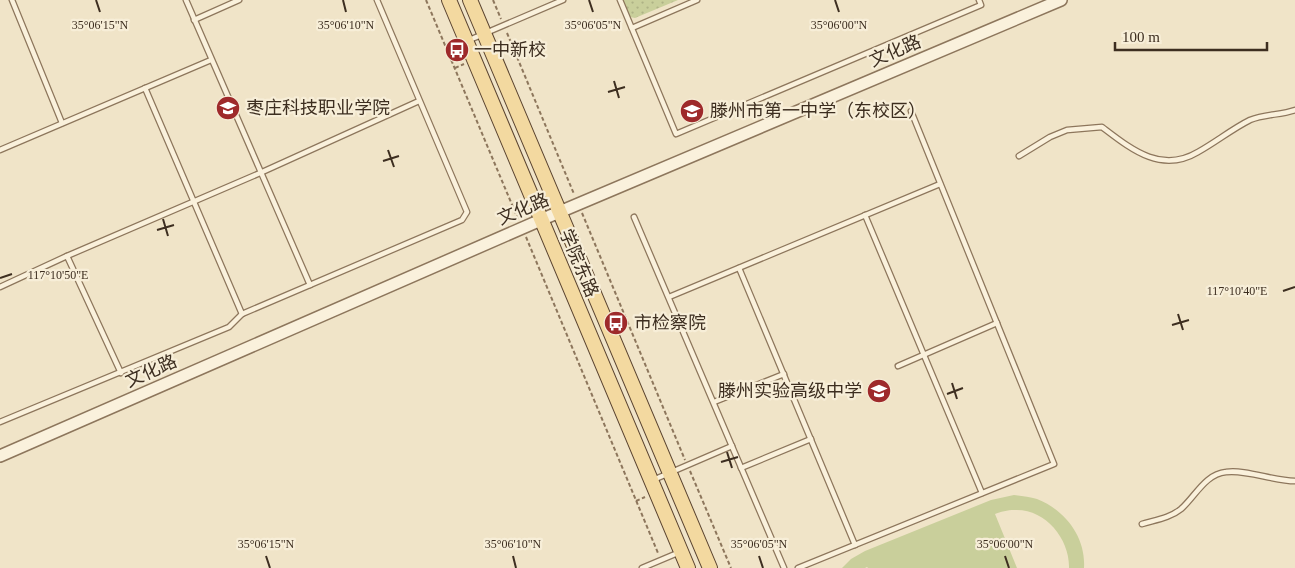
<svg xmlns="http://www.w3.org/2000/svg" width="1295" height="568" font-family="'Times New Roman','Noto Sans SC',serif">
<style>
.grass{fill:url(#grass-dots)}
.garden{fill:#c9cf9b}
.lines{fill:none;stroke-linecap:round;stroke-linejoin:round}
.service-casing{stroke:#8d765c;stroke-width:7}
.tertiary-casing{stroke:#8d765c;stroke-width:14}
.primary-casing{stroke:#5b4430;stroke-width:16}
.path{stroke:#8d765c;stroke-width:2;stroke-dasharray:4 2.5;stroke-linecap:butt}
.service{stroke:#faf1dc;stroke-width:4.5}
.tertiary{stroke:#faf1dc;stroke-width:11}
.primary{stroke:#f3d9a0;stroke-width:14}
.ticks{fill:none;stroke:#3d2e20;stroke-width:2}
.labels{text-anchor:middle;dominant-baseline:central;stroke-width:4.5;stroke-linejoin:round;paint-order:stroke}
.poi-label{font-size:18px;fill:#3d2e20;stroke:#f7eed8;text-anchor:start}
.street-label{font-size:18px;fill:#3d2e20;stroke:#f7eed8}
.ticks-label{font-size:12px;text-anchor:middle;fill:#3d2e20;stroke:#f7eed8;stroke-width:4.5;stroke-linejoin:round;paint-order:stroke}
</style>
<defs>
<pattern id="grass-dots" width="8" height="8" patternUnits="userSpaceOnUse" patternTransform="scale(1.25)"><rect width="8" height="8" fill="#c9cf9b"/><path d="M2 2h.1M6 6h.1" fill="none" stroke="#aeb285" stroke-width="1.8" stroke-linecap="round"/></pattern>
</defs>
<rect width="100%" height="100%" fill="#f0e4c8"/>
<path class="grass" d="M623 0H678L635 18 630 17Z"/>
<path class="garden" d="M1014 495C1022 496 1030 497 1037 499 1065 510 1086 537 1084 568H1069C1070 539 1045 508 1014 510 1008 510 1000 512 995 514L1017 568H868L867 567 865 568H842L851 559 865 551 991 500Z"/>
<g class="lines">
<g class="service-casing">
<g id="service">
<path d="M12 0 62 123"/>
<path d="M186 0 310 285"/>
<path d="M620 0 676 134 981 5 979 0"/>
<path d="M194 20 239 0"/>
<path d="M632 28 697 0"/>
<path d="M467 41 563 0"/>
<path d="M145 88 242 314"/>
<path d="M0 150 211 60"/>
<path d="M1019 156 1050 137 1067 130 1102 127C1131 149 1161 174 1198 152 1216 142 1232 129 1250 120 1265 114 1281 115 1295 110"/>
<path d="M865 215 982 493"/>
<path d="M634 217 784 568"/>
<path d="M67 256 121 373"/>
<path d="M739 268 855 545"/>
<path d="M0 287 67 256 260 173 419 101"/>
<path d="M669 297 940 184"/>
<path d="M898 366 997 323"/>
<path d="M714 402 784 374"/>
<path d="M0 422 229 327 242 314 462 220 467 212 377 0"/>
<path d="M741 468 811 439"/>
<path d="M653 480 732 446"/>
<path d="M1142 524C1155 520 1170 518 1181 509 1195 497 1205 474 1226 472 1246 469 1273 481 1295 481"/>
<path d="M642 568 680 552"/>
<path d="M798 568 1054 464 911 111"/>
</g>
</g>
<g class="tertiary-casing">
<path id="tertiary" d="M0 456 550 216 1061 0"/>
</g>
<g class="primary-casing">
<g id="primary">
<path d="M449 0 688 568"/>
<path d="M470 0 710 568"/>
</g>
</g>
<g class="path">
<path d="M426 0 518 219"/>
<path d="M493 0 501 19"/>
<path d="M507 33 574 194"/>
<path d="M503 48 512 44"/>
<path d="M455 68 464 64"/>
<path d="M582 213 685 460"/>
<path d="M526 237 658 553"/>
<path d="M690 471 731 568"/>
<path d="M636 501 645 497"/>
</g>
<use href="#service" class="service"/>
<use href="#tertiary" class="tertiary"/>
<use href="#primary" class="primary"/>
</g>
<path class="ticks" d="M96 0 100 12M343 0 346 12M589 0 593 12M835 0 839 12M614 81 619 98M608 92 625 87M388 150 394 167M383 161 399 156M163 219 168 236M157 230 174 225M0 278 12 274M1283 291 1295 287M1178 314 1183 330M1172 325 1189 320M952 383 957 399M947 394 963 388M727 452 732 468M721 462 738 457M266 556 270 568M513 556 516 568M759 556 763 568M1005 556 1009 568"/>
<defs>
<g id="bus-disc" transform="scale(1.25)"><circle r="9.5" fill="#9e2a2b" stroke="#f7eed8"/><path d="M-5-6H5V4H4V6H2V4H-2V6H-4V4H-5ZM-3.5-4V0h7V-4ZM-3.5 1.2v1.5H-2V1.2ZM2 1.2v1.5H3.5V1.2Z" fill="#fff"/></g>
<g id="university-disc" transform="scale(1.25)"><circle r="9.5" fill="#9e2a2b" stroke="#f7eed8"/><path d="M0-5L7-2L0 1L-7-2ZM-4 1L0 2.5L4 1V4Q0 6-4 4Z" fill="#fff"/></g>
<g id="school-disc" transform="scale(1.25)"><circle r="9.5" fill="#9e2a2b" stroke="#f7eed8"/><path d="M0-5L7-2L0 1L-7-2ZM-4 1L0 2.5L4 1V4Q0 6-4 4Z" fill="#fff"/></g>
</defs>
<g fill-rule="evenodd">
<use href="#bus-disc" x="457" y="50"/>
<use href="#university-disc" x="228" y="108"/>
<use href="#school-disc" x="692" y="111"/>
<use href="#bus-disc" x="616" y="323"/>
<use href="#school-disc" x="879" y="391"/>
</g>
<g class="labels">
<g class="poi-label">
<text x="474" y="50">一中新校</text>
<text x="246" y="108">枣庄科技职业学院</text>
<text x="710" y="111">滕州市第一中学（东校区）</text>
<text x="634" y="323">市检察院</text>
<text x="862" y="391" text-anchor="end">滕州实验高级中学</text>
</g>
<g class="street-label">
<text transform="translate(895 51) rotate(-23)">文化路</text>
<text transform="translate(523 209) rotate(-23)">文化路</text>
<text transform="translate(579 263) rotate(67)">学院东路</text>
<text transform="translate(151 371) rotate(-24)">文化路</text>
</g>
</g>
<g class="ticks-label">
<text x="100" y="29">35°06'15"N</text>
<text x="346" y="29">35°06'10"N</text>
<text x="593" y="29">35°06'05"N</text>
<text x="839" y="29">35°06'00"N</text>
<text x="58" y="279">117°10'50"E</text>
<text x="1237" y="295">117°10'40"E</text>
<text x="266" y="548">35°06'15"N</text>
<text x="513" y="548">35°06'10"N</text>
<text x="759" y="548">35°06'05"N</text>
<text x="1005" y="548">35°06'00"N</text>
</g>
<path d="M1115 42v8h152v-8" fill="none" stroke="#3d2e20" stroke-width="2.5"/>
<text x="1122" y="42" font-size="15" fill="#3d2e20" stroke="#f7eed8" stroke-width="4" paint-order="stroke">100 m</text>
</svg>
